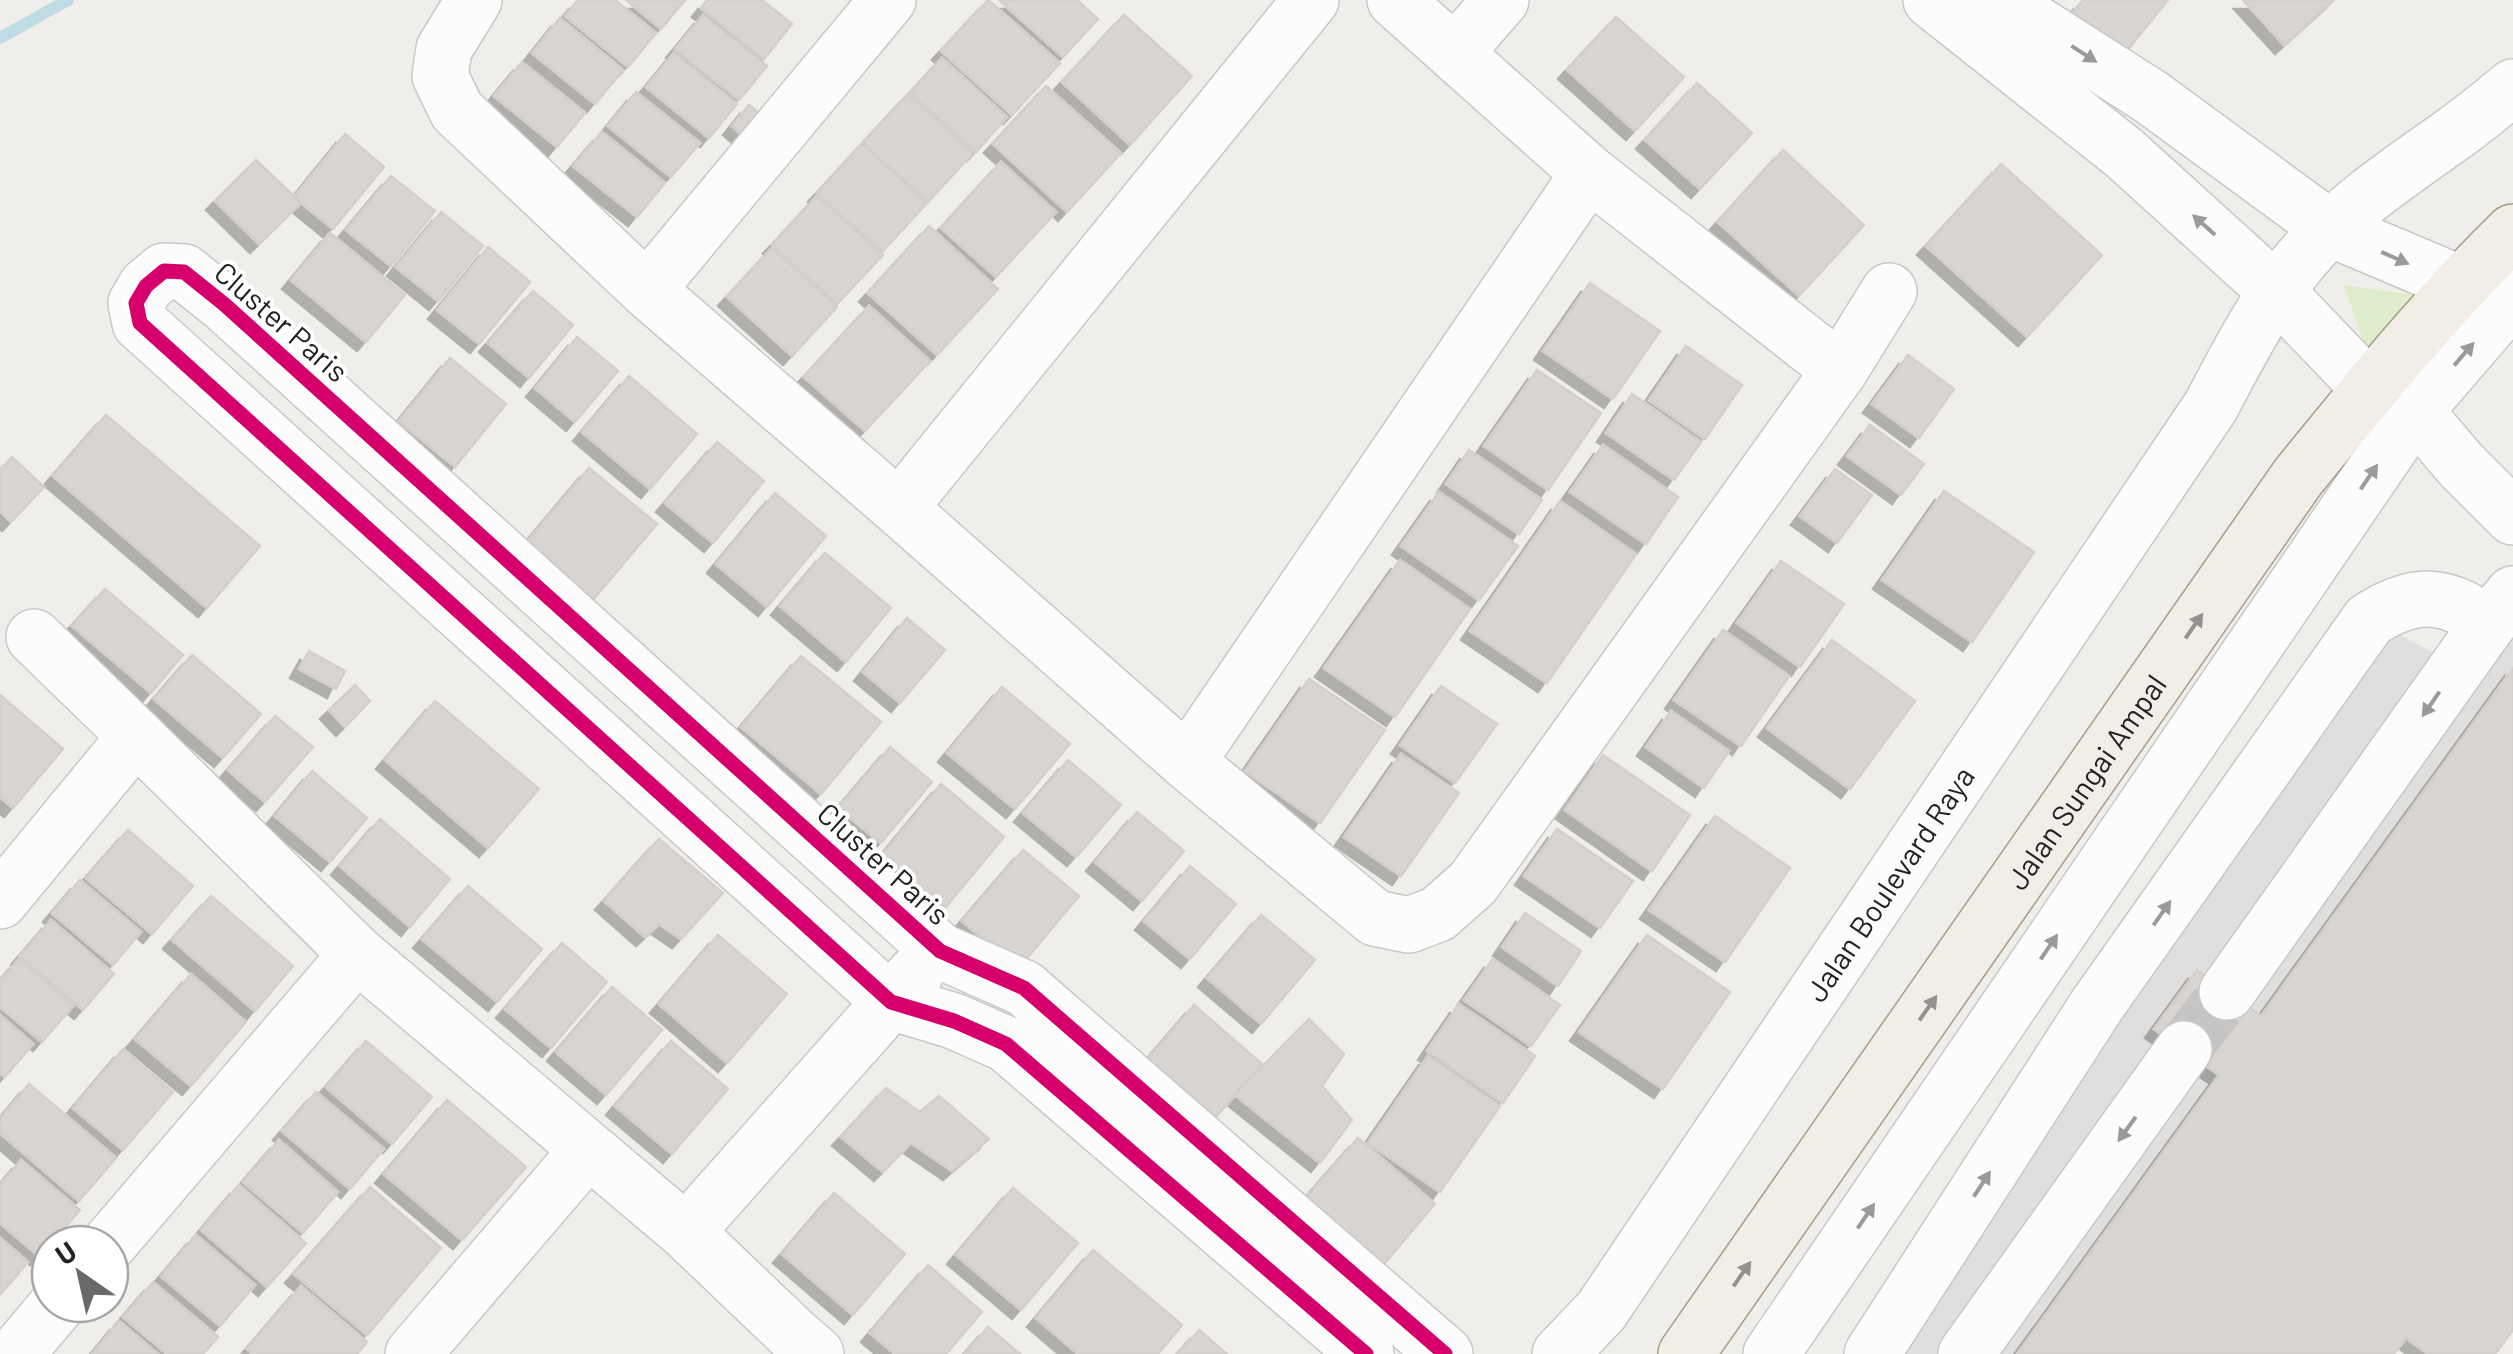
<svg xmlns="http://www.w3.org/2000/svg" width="2513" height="1354" font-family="Barlow,sans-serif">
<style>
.grass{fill:#ddeccb}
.parking{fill:#e0dfde}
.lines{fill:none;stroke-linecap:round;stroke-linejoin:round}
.stream{stroke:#bfdbe3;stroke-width:12}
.building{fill:#d7d4d2;stroke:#d3d0cc;stroke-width:2.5;filter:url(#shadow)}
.minor-tunnel{stroke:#c7c5c3;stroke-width:55;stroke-dasharray:55 28;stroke-linecap:butt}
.minor-casing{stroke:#c9c8c7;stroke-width:58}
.major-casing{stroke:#a79c86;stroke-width:58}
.minor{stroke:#fdfcfc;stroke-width:55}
.major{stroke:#f3ede7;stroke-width:55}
.cycleway-casing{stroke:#fff;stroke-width:21}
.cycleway{stroke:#d6006c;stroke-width:15}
.oneway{fill:#9a9a9a}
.oneway2{fill:#95928e}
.labels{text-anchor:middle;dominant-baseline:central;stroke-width:8;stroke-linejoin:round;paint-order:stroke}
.street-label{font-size:30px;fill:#222;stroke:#fff}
</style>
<defs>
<filter id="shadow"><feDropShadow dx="-9" dy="9" stdDeviation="0" flood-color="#0004"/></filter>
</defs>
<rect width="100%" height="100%" fill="#f0eeeb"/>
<path class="grass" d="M2344 285 2433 298 2373 369Z"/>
<g class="parking">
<path d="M2387 628 2443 658 1944 1354H1892Z"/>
<path d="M2513 632V761L2082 1354H1984Z"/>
</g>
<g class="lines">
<path class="stream" d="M0 38 68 0"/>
</g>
<g class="building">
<path d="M578 0H615L656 33 628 67 565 16Z"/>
<path d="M626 0H685L661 29Z"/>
<path d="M707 0H762L792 24 764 59 701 8Z"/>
<path d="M988 0 1060 63 1012 115 941 51Z"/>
<path d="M999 0H1077L1098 19 1063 57Z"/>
<path d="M2083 0H2168L2117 63 2065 22Z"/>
<path d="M2243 0H2334L2284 45Z"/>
<path d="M703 15 767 66 739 100 675 49Z"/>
<path d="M1124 15 1192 76 1130 145 1062 82Z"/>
<path d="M1616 17 1684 77 1635 131 1567 70Z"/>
<path d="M560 18 623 70 595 104 532 53Z"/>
<path d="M674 53 737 104 709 138 646 87Z"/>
<path d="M942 58 1007 117 976 152 910 93Z"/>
<path d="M522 62 585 113 557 147 494 96Z"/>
<path d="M1697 83 1752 133 1700 189 1645 140Z"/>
<path d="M1046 86 1121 153 1067 212 993 144Z"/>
<path d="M636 92 700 143 671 177 608 126Z"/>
<path d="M908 94 973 153 928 202 863 143Z"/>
<path d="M749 105 771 123 753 144 732 126Z"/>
<path d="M602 132 665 183 637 217 573 166Z"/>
<path d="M345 134 384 167 333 229 294 197Z"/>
<path d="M862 144 927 203 882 252 817 193Z"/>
<path d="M1783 150 1864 225 1799 296 1718 222Z"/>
<path d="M256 160 301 203 259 244 215 201Z"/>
<path d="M1001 162 1056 212 996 277 941 228Z"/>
<path d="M2001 164 2102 255 2027 337 1926 246Z"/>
<path d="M391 176 435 211 391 266 346 230Z"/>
<path d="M817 196 883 255 837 304 772 245Z"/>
<path d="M441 212 483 246 438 301 396 267Z"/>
<path d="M929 226 998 289 937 355 868 293Z"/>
<path d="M330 233 405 295 366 342 291 280Z"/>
<path d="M488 247 530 282 479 344 437 310Z"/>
<path d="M772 248 837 307 792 356 727 297Z"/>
<path d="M1590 283 1660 331 1613 399 1543 351Z"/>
<path d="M533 291 573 325 529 378 488 343Z"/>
<path d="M869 306 930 361 865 431 804 377Z"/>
<path d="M577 337 618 371 575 422 535 388Z"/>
<path d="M1686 346 1742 385 1705 439 1649 400Z"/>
<path d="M1908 355 1954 389 1919 438 1872 404Z"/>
<path d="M450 358 506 404 455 467 399 421Z"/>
<path d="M1537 370 1601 413 1548 490 1484 446Z"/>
<path d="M629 376 697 434 650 489 582 432Z"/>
<path d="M1632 394 1701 442 1674 480 1606 433Z"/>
<path d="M106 415 260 546 207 608 53 476Z"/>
<path d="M1870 425 1924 464 1901 495 1847 456Z"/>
<path d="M717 442 764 481 713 543 665 503Z"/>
<path d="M1603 445 1678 497 1646 544 1570 492Z"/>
<path d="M1469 450 1542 500 1519 534 1446 484Z"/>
<path d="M12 457 44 487 11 522 0 511V470Z"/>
<path d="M589 468 657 524 586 608 519 551Z"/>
<path d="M1835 469 1872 495 1837 543 1800 516Z"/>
<path d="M1944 491 2034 552 1972 642 1882 580Z"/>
<path d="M1439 492 1518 546 1479 600 1401 546Z"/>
<path d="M775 493 826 536 767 607 716 564Z"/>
<path d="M1560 501 1636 554 1547 683 1470 631Z"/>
<path d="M825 553 891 608 846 662 780 606Z"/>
<path d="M1400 560 1470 609 1395 717 1324 668Z"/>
<path d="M1781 561 1844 604 1800 667 1737 623Z"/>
<path d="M105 589 183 655 151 693 72 626Z"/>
<path d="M907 618 945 650 900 703 863 672Z"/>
<path d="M1723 630 1789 676 1741 746 1674 700Z"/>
<path d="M1832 640 1915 701 1850 789 1767 728Z"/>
<path d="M309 651 345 671 336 689 299 669Z"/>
<path d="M192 655 261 714 223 758 154 699Z"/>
<path d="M801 656 881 722 821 794 741 727Z"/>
<path d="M2513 668V1330L2495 1354H2428L2406 1338 2394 1354H2017L2219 1075 2154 1029 2197 970 2261 1016Z"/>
<path d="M1309 679 1385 730 1320 823 1245 771Z"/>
<path d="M355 685 370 701 345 727 329 710Z"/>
<path d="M1441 686 1497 724 1455 783 1400 745Z"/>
<path d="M1002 687 1070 744 1015 809 947 753Z"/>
<path d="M0 695 63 749 13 808 0 797Z"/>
<path d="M435 701 539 789 488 848 385 760Z"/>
<path d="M1671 711 1729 751 1704 788 1646 747Z"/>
<path d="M275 716 313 747 265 802 228 770Z"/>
<path d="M890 747 932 782 881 843 838 808Z"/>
<path d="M1401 754 1459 793 1401 876 1344 837Z"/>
<path d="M1603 755 1690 815 1652 871 1565 810Z"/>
<path d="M1068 760 1121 805 1076 857 1023 813Z"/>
<path d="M312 771 367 818 330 862 275 816Z"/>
<path d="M941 784 1004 837 945 908 882 855Z"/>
<path d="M1137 812 1184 851 1142 901 1095 862Z"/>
<path d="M1715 816 1790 868 1725 962 1649 910Z"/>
<path d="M380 819 450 879 410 927 340 866Z"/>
<path d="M1557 829 1633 881 1600 928 1524 876Z"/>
<path d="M128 830 193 886 152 934 86 878Z"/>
<path d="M659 839 723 893 681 939 659 924 645 937 604 901Z"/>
<path d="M1023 850 1079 896 1018 969 962 921Z"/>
<path d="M1190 866 1236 904 1190 959 1144 921Z"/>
<path d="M80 880 141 932 113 965 52 913Z"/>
<path d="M468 886 542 949 497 1002 422 939Z"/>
<path d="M211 896 293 966 255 1011 172 940Z"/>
<path d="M1525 913 1581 951 1558 986 1502 947Z"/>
<path d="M1261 915 1315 960 1261 1024 1207 978Z"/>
<path d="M51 920 114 974 83 1010 20 956Z"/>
<path d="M718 935 787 994 727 1063 659 1004Z"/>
<path d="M1647 935 1730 992 1663 1089 1579 1032Z"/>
<path d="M562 943 607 982 551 1048 505 1009Z"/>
<path d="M19 959 73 1006 42 1042 0 1007V981Z"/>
<path d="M1493 959 1560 1005 1531 1046 1464 1000Z"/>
<path d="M191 974 246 1022 191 1086 135 1039Z"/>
<path d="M612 987 662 1030 606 1095 556 1052Z"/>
<path d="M1459 1004 1535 1056 1503 1103 1427 1051Z"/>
<path d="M1194 1005 1262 1064 1202 1133 1134 1075Z"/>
<path d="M0 1015 33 1044 5 1077 0 1073Z"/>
<path d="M1309 1019 1344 1054 1322 1086 1352 1120 1320 1163 1235 1095Z"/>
<path d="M366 1041 432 1097 392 1144 326 1087Z"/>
<path d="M671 1041 728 1089 672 1154 615 1106Z"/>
<path d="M123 1049 173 1092 123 1150 73 1108Z"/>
<path d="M1428 1056 1500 1106 1440 1192 1368 1143Z"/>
<path d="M29 1084 116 1158 79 1201 0 1133V1119Z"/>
<path d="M886 1088 920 1112 939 1096 989 1139 952 1171 911 1143 883 1172 841 1137Z"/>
<path d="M316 1092 384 1149 350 1189 282 1131Z"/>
<path d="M447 1100 526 1167 462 1240 384 1174Z"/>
<path d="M1358 1138 1435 1204 1367 1284 1289 1217Z"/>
<path d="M279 1140 338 1192 303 1233 243 1182Z"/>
<path d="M21 1160 80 1210 39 1256 0 1223V1185Z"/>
<path d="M239 1185 306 1243 267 1287 201 1230Z"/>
<path d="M370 1187 441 1248 367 1335 294 1274Z"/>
<path d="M1013 1188 1078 1243 1021 1310 956 1255Z"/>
<path d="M834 1193 905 1254 853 1315 782 1254Z"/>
<path d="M196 1235 255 1285 220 1326 161 1276Z"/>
<path d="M0 1238 28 1262 1 1294 0 1293Z"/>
<path d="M1093 1250 1182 1325 1158 1354H1078L1036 1318Z"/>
<path d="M928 1265 982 1312 946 1354H895L870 1333Z"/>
<path d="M153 1282 218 1337 203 1354H167L123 1317Z"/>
<path d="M301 1286 367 1342 357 1354H253L247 1349Z"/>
<path d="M119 1321 158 1354H92Z"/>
<path d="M988 1327 1020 1354H965Z"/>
<path d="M1199 1330 1227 1354H1178Z"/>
</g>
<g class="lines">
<path class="minor-tunnel" d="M2184 1049 2227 992"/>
<g class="minor-casing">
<g id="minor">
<path d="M474 0 444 49 440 76 457 111 647 290 899 508 1187 762 1375 918 1409 925 1438 914 1473 883 1840 370 1889 291"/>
<path d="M1395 0 1589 173 1840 370"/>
<path d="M1931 0 2124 153 2276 291 2370 389"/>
<path d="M2003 0 2015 10 2151 97 2331 229 2461 284"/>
<path d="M1455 53 1501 0"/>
<path d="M647 290 888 0"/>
<path d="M2415 411 2461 465 2513 517"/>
<path d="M899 508 1311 0"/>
<path d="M34 637 136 736"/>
<path d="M1187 762 1589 173"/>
<path d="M0 901 136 736 357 954 686 1232 795 1336 816 1354"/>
<path d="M2227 992 2488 624 2513 594"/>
<path d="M686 1232 916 973"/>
<path d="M109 1244 357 954"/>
<path d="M16 1354 58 1304"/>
<path d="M413 1354 587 1151"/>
<path d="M1366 1354 1006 1044 954 1021 891 1002 140 323 136 303 146 286 164 271 184 272 224 304 940 951 1024 988 1445 1354"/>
<path id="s1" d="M1560 1354 1601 1311 2211 406C2238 355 2265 301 2304 256 2348 205 2405 169 2459 130 2477 117 2495 102 2513 87"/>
<path d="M1771 1354 2415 411 2513 297"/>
<path d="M1872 1354 2097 1005 2369 620C2413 592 2445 591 2488 624"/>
<path d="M1966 1354 2184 1049"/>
</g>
</g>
<g class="major-casing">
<g id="major">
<path id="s2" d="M1686 1354 2298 477C2367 392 2435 308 2513 232"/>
</g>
</g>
<use href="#minor" class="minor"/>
<use href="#major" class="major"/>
<g class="cycleway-casing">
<path id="cycleway" d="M1366 1354 1006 1044 954 1021 891 1002 140 323 136 303 146 286 164 271 184 272 224 304 940 951 1024 988 1445 1354"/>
</g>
<use href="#cycleway" class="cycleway"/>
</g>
<defs><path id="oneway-solid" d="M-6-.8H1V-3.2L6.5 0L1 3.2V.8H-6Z" transform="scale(2.5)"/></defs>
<g class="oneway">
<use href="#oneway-solid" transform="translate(2084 54) rotate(33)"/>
<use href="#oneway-solid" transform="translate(2204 225) rotate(-138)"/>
<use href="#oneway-solid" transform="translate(2395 258) rotate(24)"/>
<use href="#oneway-solid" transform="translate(2464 354) rotate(-49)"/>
<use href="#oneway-solid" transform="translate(2369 477) rotate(-56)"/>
<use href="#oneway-solid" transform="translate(2431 704) rotate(125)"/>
<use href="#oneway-solid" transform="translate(2162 913) rotate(-55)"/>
<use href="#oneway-solid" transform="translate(2049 947) rotate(-56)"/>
<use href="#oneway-solid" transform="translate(2127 1129) rotate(126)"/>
<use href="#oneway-solid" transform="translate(1982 1184) rotate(-57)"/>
<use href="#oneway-solid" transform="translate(1866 1216) rotate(-56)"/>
</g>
<g class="oneway2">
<use href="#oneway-solid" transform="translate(2194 626) rotate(-55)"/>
<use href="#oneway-solid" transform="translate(1928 1008) rotate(-55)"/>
<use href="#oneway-solid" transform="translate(1742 1274) rotate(-55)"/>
</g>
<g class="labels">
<g class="street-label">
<text transform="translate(282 321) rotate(41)">Cluster Paris</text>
<text stroke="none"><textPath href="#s2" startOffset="698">Jalan Sungai Ampal</textPath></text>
<text transform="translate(884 863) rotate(42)">Cluster Paris</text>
<text stroke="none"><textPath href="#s1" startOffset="575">Jalan Boulevard Raya</textPath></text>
</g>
</g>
<g transform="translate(80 1274) rotate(326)"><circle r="48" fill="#ffffff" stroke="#a7a7a7" stroke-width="2.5"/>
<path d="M0-8L18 38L0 25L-18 38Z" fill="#6a6968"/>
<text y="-15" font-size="28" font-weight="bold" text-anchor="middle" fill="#222222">U</text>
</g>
</svg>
